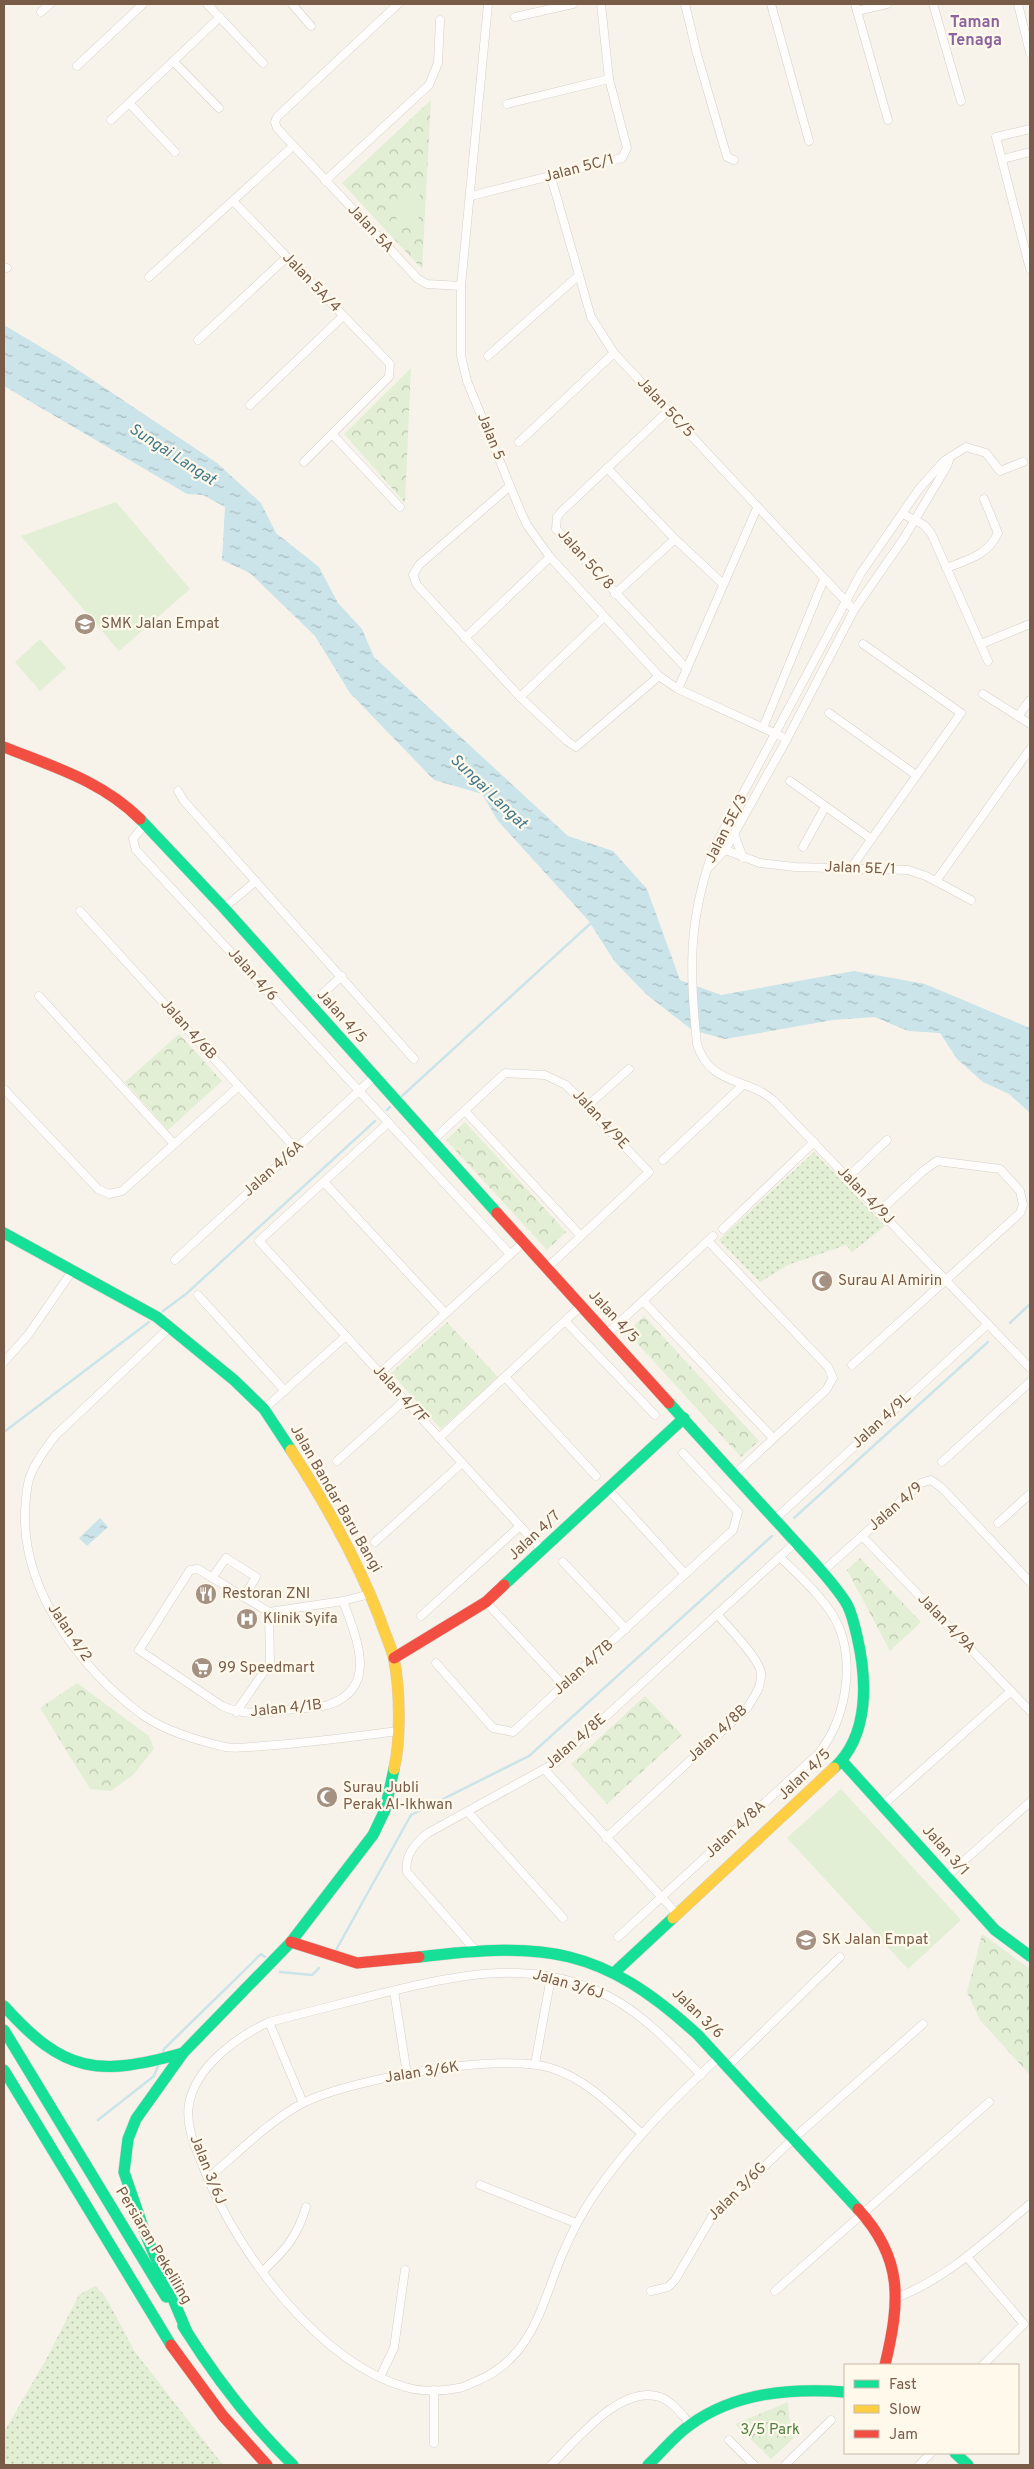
<svg xmlns="http://www.w3.org/2000/svg" width="1034" height="2469" font-family="Overpass,sans-serif">
<style>
.grass{fill:url(#grass-dots)}
.forest{fill:url(#forest-crowns)}
.pitch{fill:#e2efd4}
.water{fill:url(#water-ripples)}
.lines{fill:none;stroke-linecap:round;stroke-linejoin:round}
.stream{stroke:#cbe4e9;stroke-width:2.5}
.street-casing{stroke:#d6cfc7;stroke-width:9}
.fast-casing{stroke:#d7d0c7;stroke-width:12}
.slow-casing{stroke:#d7d0c7;stroke-width:12}
.jam-casing{stroke:#d7d0c7;stroke-width:12}
.street{stroke:#fefdfc;stroke-width:8}
.fast{stroke:#16e098;stroke-width:11}
.slow{stroke:#ffcf43;stroke-width:11}
.jam{stroke:#f24e42;stroke-width:11}
.labels{text-anchor:middle;dominant-baseline:central;stroke-width:4.5;stroke-linejoin:round;paint-order:stroke}
.street-label{font-size:15px;fill:#785c48;stroke:#fff9ec}
.poi-label{font-size:15px;fill:#785c48;stroke:#fff9ec;text-anchor:start}
.park-label{font-size:15px;fill:#4e7f40;stroke:#fff9ec}
.neighbourhood-label{font-size:16px;font-weight:bold;fill:#8c639c;stroke:#fff9ec}
.water-label{font-size:16px;font-style:italic;fill:#417b8c;stroke:#fff9ec}
</style>
<defs>
<pattern id="grass-dots" width="8" height="8" patternUnits="userSpaceOnUse" patternTransform="scale(1.25)"><rect width="8" height="8" fill="#e2efd4"/><path d="M2 2h.1M6 6h.1" fill="none" stroke="#bcc5ae" stroke-width="1.8" stroke-linecap="round"/></pattern>
<pattern id="forest-crowns" width="20" height="18" patternUnits="userSpaceOnUse" patternTransform="scale(1.25)"><rect width="20" height="18" fill="#e2efd4"/><path d="M2 6a3 3 0 1 1 6 0M12 15a3 3 0 1 1 6 0" fill="none" stroke="#bcc5ae"/></pattern>
<pattern id="water-ripples" width="26" height="14" patternUnits="userSpaceOnUse" patternTransform="scale(1.25)"><rect width="26" height="14" fill="#cbe4e9"/><path d="M2 4q2-2 4 0t4 0M15 11q2-2 4 0t4 0" fill="none" stroke="#aabcbf"/></pattern>
</defs>
<rect width="100%" height="100%" fill="#f7f3eb"/>
<g class="grass">
<path d="M814 1152 885 1226 852 1252 846 1245 788 1265 760 1282 719 1240Z"/>
<path d="M95 2286 105 2296 135 2352 223 2465H4V2432L48 2356 79 2295Z"/>
</g>
<g class="forest">
<path d="M431 100 422 269 342 183Z"/>
<path d="M411 368 405 503 344 434Z"/>
<path d="M179 1034 222 1081 168 1130 125 1082Z"/>
<path d="M465 1122 566 1232 547 1250 446 1140Z"/>
<path d="M644 1316 759 1441 741 1457 627 1332Z"/>
<path d="M447 1322 498 1377 441 1429 391 1373Z"/>
<path d="M860 1558 921 1622 890 1651 847 1570Z"/>
<path d="M77 1683 149 1736 154 1749 133 1775 111 1791 90 1789 40 1708Z"/>
<path d="M645 1696 682 1735 607 1804 571 1764Z"/>
<path d="M982 1934 1030 1969V2075L980 2020 967 1992Z"/>
<path d="M788 2402 790 2425 795 2437 771 2459 735 2424Z"/>
</g>
<g class="pitch">
<path d="M398 189 420 190 418 227 396 226Z"/>
<path d="M116 502 190 589 119 651 21 536Z"/>
<path d="M40 639 66 668 40 691 15 662Z"/>
<path d="M841 1789 961 1920 908 1969 787 1838Z"/>
</g>
<g class="water">
<path d="M4 325 66 362 217 463 261 503 276 533 319 567 338 603 362 629 374 657 568 836 613 851 647 889 680 980 721 995 854 971 925 984 1030 1028V1113L1009 1094 983 1082 957 1059 940 1033 908 1031 875 1017 833 1020 725 1039 692 1030 647 995 615 962 588 920 498 821 482 794 434 780 350 693 315 636 250 573 222 560 225 507 203 495 187 494 4 386Z"/>
<path d="M100 1518 108 1527 87 1546 79 1538Z"/>
</g>
<g class="lines">
<g class="stream">
<path d="M402 1096 591 923"/>
<path d="M387 1110 390 1107"/>
<path d="M163 1311 186 1294 375 1121"/>
<path d="M1010 1323 1030 1304"/>
<path d="M4 1432 149 1322"/>
<path d="M794 1518 988 1342"/>
<path d="M336 1950 411 1815 529 1756 772 1536"/>
<path d="M280 1972 312 1975 319 1968"/>
<path d="M163 2054 164 2049 261 1954 265 1957"/>
<path d="M98 2120 154 2076 158 2066"/>
</g>
<g class="street-casing">
<g id="street">
<path d="M207 4 263 63"/>
<path d="M292 4 311 26"/>
<path d="M398 4 277 117 275 122 277 128 418 279 427 284 461 286"/>
<path d="M488 4 461 286V356L467 381 520 510 527 525 550 557 659 676 678 689 787 739"/>
<path d="M685 4 697 54 727 157 734 160"/>
<path d="M771 4 809 141"/>
<path d="M855 4 888 120"/>
<path d="M933 4 961 101"/>
<path d="M1018 4 1030 53"/>
<path d="M857 11 887 4"/>
<path d="M41 12 50 4"/>
<path d="M515 17 573 4"/>
<path d="M173 61 219 108"/>
<path d="M77 66 143 4"/>
<path d="M129 103 175 152"/>
<path d="M507 104 609 79"/>
<path d="M111 120 220 17"/>
<path d="M1030 129 996 137 1030 269"/>
<path d="M1003 159 1030 152"/>
<path d="M551 177 591 317 614 353 854 610"/>
<path d="M325 181 429 85 438 63 440 20"/>
<path d="M471 196 622 158 627 148 609 79 601 4"/>
<path d="M233 201 390 364 389 377 304 462"/>
<path d="M4 267 7 268"/>
<path d="M149 277 293 146"/>
<path d="M198 340 287 257"/>
<path d="M488 356 579 275"/>
<path d="M250 405 343 316"/>
<path d="M669 410 561 512 557 517 556 529 687 669"/>
<path d="M332 434 400 507"/>
<path d="M519 442 614 353"/>
<path d="M1023 462 1000 471 986 453 966 447 944 461 919 489 861 573 715 846C688 917 689 970 697 1044 710 1086 746 1077 773 1100L1030 1368"/>
<path d="M607 468 675 539 723 584"/>
<path d="M510 486 419 565 413 575 417 585 520 697 567 741 576 747 659 676"/>
<path d="M903 514 924 525 931 533 988 661"/>
<path d="M946 568C968 560 988 555 998 533L984 499"/>
<path d="M615 594 675 539"/>
<path d="M465 638 550 557"/>
<path d="M981 644 1030 624"/>
<path d="M678 689 757 508"/>
<path d="M983 694 1030 724"/>
<path d="M520 697 604 617"/>
<path d="M829 713 916 775"/>
<path d="M1018 716 1030 700"/>
<path d="M763 728 824 579"/>
<path d="M790 781 870 838"/>
<path d="M178 791 184 801 414 1059"/>
<path d="M145 824 133 839 136 850 510 1254"/>
<path d="M734 834 743 858"/>
<path d="M803 847 825 807"/>
<path d="M720 848 760 863 795 867 908 870 926 876 971 900"/>
<path d="M709 867 725 850 734 834 787 739 854 610 904 538 947 466 950 457"/>
<path d="M851 868 961 713 863 644"/>
<path d="M936 881 1030 749"/>
<path d="M224 908 256 881"/>
<path d="M80 911 296 1149"/>
<path d="M39 996 174 1144"/>
<path d="M310 1005 342 976"/>
<path d="M4 1089 98 1189 109 1194 122 1191 239 1086"/>
<path d="M586 1107 629 1069"/>
<path d="M465 1111 581 1236"/>
<path d="M388 1123 259 1241 542 1550"/>
<path d="M432 1141 505 1073 545 1075 566 1085 649 1172 547 1268"/>
<path d="M663 1160 743 1085"/>
<path d="M848 1177 887 1140"/>
<path d="M324 1182 445 1313"/>
<path d="M723 1229 814 1142"/>
<path d="M708 1241 828 1367 833 1378 826 1390 735 1474"/>
<path d="M175 1260 374 1077"/>
<path d="M198 1295 285 1391"/>
<path d="M643 1301 773 1438"/>
<path d="M565 1321 655 1415"/>
<path d="M170 1327 55 1436C46 1448 37 1459 31 1474 26 1484 26 1499 25 1511 22 1590 80 1668 141 1714 165 1731 196 1740 225 1747 236 1749 251 1747 262 1746 308 1743 353 1737 398 1731"/>
<path d="M608 1333 713 1236"/>
<path d="M4 1362 28 1335 73 1270"/>
<path d="M852 1365 1020 1213 1023 1205 1020 1191 1000 1169 937 1161 923 1171 880 1211"/>
<path d="M380 1373 524 1242"/>
<path d="M505 1377 596 1476"/>
<path d="M264 1409 346 1336"/>
<path d="M439 1438 582 1305"/>
<path d="M337 1461 405 1400"/>
<path d="M942 1462 1030 1382"/>
<path d="M608 1489 685 1574"/>
<path d="M775 1519 988 1324"/>
<path d="M998 1523 1030 1494"/>
<path d="M862 1536 1030 1711"/>
<path d="M375 1542 462 1463"/>
<path d="M563 1562 626 1629"/>
<path d="M822 1572 921 1483 931 1480 942 1488 1030 1582"/>
<path d="M212 1578 226 1558 256 1577 244 1597"/>
<path d="M343 1601C356 1637 380 1688 328 1705 317 1708 305 1708 294 1709 268 1713 247 1717 222 1706L139 1650 190 1570 198 1569 269 1612 343 1601 370 1594"/>
<path d="M486 1602 564 1686"/>
<path d="M421 1616 520 1526"/>
<path d="M436 1663 493 1728 513 1732 733 1530 738 1512 683 1453"/>
<path d="M236 1712 270 1663 269 1612"/>
<path d="M545 1770 678 1915"/>
<path d="M883 1805 1011 1691"/>
<path d="M468 1812 563 1918"/>
<path d="M606 1838 747 1708C754 1697 762 1687 761 1673 760 1659 727 1626 717 1614"/>
<path d="M947 1876 1030 1802"/>
<path d="M618 1937 818 1754C845 1721 855 1667 839 1627 828 1601 799 1576 780 1557"/>
<path d="M476 1951 407 1872C404 1856 416 1842 428 1833L555 1763 796 1542"/>
<path d="M394 1991 407 2074"/>
<path d="M269 2022 303 2103"/>
<path d="M535 2064 551 1977"/>
<path d="M728 2066 840 1957"/>
<path d="M701 2075C674 2047 646 2017 612 1998 535 1957 463 1974 383 1993 345 2003 307 2012 269 2022 237 2037 196 2066 189 2104 185 2128 197 2151 206 2174 239 2254 319 2362 405 2387 422 2392 443 2391 459 2388 465 2387 471 2383 477 2381 533 2357 541 2306 562 2255 571 2234 581 2214 594 2195 629 2143 674 2099 719 2057"/>
<path d="M208 2178C237 2154 270 2120 303 2103 351 2079 501 2052 551 2068 587 2079 615 2109 642 2134"/>
<path d="M480 2185 576 2223"/>
<path d="M967 2257 1024 2324 983 2365"/>
<path d="M262 2272C284 2251 297 2238 306 2207"/>
<path d="M651 2291 668 2287 675 2280 713 2215 793 2139 923 2024"/>
<path d="M775 2291 989 2102"/>
<path d="M898 2297C948 2278 989 2238 1030 2204"/>
<path d="M380 2377 394 2348 405 2270"/>
<path d="M729 2440 754 2465"/>
<path d="M434 2443V2390"/>
<path d="M551 2465C576 2441 620 2384 660 2397 673 2402 682 2415 691 2425"/>
<path d="M785 2465 831 2420"/>
<path d="M919 2465 931 2453"/>
</g>
</g>
<g class="fast-casing">
<g id="fast">
<path d="M140 819 224 908 497 1213"/>
<path d="M4 1233 157 1317 234 1380 264 1409 291 1450"/>
<path d="M669 1403C706 1444 743 1485 781 1526 802 1550 827 1574 845 1601 852 1611 854 1625 857 1636 867 1679 870 1735 834 1768"/>
<path d="M504 1585 684 1418"/>
<path d="M842 1761 995 1930 1030 1956"/>
<path d="M419 1957C545 1942 601 1946 698 2035L858 2209"/>
<path d="M616 1971 673 1918"/>
<path d="M4 2006C64 2073 98 2077 183 2053"/>
<path d="M4 2030 166 2297"/>
<path d="M4 2070 171 2345"/>
<path d="M183 2326C215 2377 250 2423 293 2465"/>
<path d="M187 2332 145 2233 124 2172 128 2139 136 2119 183 2053 291 1942 373 1835 385 1810 394 1769"/>
<path d="M955 2453 968 2465"/>
<path d="M648 2465C662 2452 674 2436 690 2425 735 2392 792 2388 845 2392"/>
</g>
</g>
<g class="slow-casing">
<g id="slow">
<path d="M291 1450C326 1504 357 1559 380 1619 384 1632 391 1646 394 1659 400 1690 401 1739 394 1769"/>
<path d="M673 1918 834 1768"/>
</g>
</g>
<g class="jam-casing">
<g id="jam">
<path d="M4 747C54 767 102 781 140 819"/>
<path d="M497 1213 669 1403"/>
<path d="M394 1658 486 1602 504 1585"/>
<path d="M291 1942 357 1963 419 1957"/>
<path d="M858 2209C904 2259 900 2302 885 2365"/>
<path d="M171 2345 223 2416 267 2465"/>
</g>
</g>
<use href="#street" class="street"/>
<use href="#fast" class="fast"/>
<use href="#slow" class="slow"/>
<use href="#jam" class="jam"/>
</g>
<defs>
<g id="school-disc" transform="scale(1.125)"><circle r="9.5" fill="#a49181" stroke="#fff9ec"/><path d="M0-5L7-2L0 1L-7-2ZM-4 1L0 2.5L4 1V4Q0 6-4 4Z" fill="#fff"/></g>
<g id="mosque-disc" transform="scale(1.125)"><circle r="9.5" fill="#a49181" stroke="#fff9ec"/><path d="M3.5-4.9A6 6 0 1 0 3.5 4.9A5 5 0 1 1 3.5-4.9Z" fill="#fff"/></g>
<g id="restaurant-disc" transform="scale(1.125)"><circle r="9.5" fill="#a49181" stroke="#fff9ec"/><path d="M-5-6h1v4h1v-4h1v4h1v-4h1v5L-1.5 .5V6h-2V.5L-5-1ZM5-6V6H3V1.5H1.5Q1.5-4 5-6Z" fill="#fff"/></g>
<g id="hospital-disc" transform="scale(1.125)"><circle r="9.5" fill="#a49181" stroke="#fff9ec"/><path d="M-5-5h3v3.5h4V-5h3V5h-3V1.5h-4V5h-3Z" fill="#fff"/></g>
<g id="supermarket-disc" transform="scale(1.125)"><circle r="9.5" fill="#a49181" stroke="#fff9ec"/><path d="M-6-5.5h2.5l.6 2H6L4.5 2H-2.5L-4.4-4H-6ZM-1.5 3.2a1.3 1.3 0 1 0 .1 0ZM3 3.2a1.3 1.3 0 1 0 .1 0Z" fill="#fff"/></g>
</defs>
<g fill-rule="evenodd">
<use href="#school-disc" x="85" y="624"/>
<use href="#mosque-disc" x="822" y="1281"/>
<use href="#restaurant-disc" x="206" y="1594"/>
<use href="#hospital-disc" x="247" y="1619"/>
<use href="#supermarket-disc" x="202" y="1668"/>
<use href="#mosque-disc" x="327" y="1797"/>
<use href="#school-disc" x="806" y="1940"/>
</g>
<g class="labels">
<g class="street-label">
<text transform="translate(579 169) rotate(-15)">Jalan 5C/1</text>
<text transform="translate(370 229) rotate(47)">Jalan 5A</text>
<text transform="translate(311 283) rotate(46)">Jalan 5A/4</text>
<text transform="translate(665 408) rotate(47)">Jalan 5C/5</text>
<text transform="translate(490 437) rotate(68)">Jalan 5</text>
<text transform="translate(585 560) rotate(48)">Jalan 5C/8</text>
<text transform="translate(727 829) rotate(-63)">Jalan 5E/3</text>
<text transform="translate(860 869) rotate(2)">Jalan 5E/1</text>
<text transform="translate(252 975) rotate(48)">Jalan 4/6</text>
<text transform="translate(341 1017) rotate(48)">Jalan 4/5</text>
<text transform="translate(188 1030) rotate(48)">Jalan 4/6B</text>
<text transform="translate(600 1120) rotate(47)">Jalan 4/9E</text>
<text transform="translate(274 1169) rotate(-42)">Jalan 4/6A</text>
<text transform="translate(865 1196) rotate(46)">Jalan 4/9J</text>
<text transform="translate(613 1317) rotate(47)">Jalan 4/5</text>
<text transform="translate(400 1395) rotate(47)">Jalan 4/7F</text>
<text transform="translate(882 1421) rotate(-43)">Jalan 4/9L</text>
<text transform="translate(335 1499) rotate(60)">Jalan Bandar Baru Bangi</text>
<text transform="translate(896 1507) rotate(-41)">Jalan 4/9</text>
<text transform="translate(535 1536) rotate(-43)">Jalan 4/7</text>
<text transform="translate(946 1624) rotate(46)">Jalan 4/9A</text>
<text transform="translate(69 1633) rotate(56)">Jalan 4/2</text>
<text transform="translate(584 1668) rotate(-42)">Jalan 4/7B</text>
<text transform="translate(286 1709) rotate(-6)">Jalan 4/1B</text>
<text transform="translate(718 1734) rotate(-43)">Jalan 4/8B</text>
<text transform="translate(576 1742) rotate(-41)">Jalan 4/8E</text>
<text transform="translate(805 1775) rotate(-44)">Jalan 4/5</text>
<text transform="translate(736 1830) rotate(-43)">Jalan 4/8A</text>
<text transform="translate(945 1851) rotate(48)">Jalan 3/1</text>
<text transform="translate(568 1985) rotate(16)">Jalan 3/6J</text>
<text transform="translate(697 2014) rotate(44)">Jalan 3/6</text>
<text transform="translate(422 2073) rotate(-9)">Jalan 3/6K</text>
<text transform="translate(207 2170) rotate(68)">Jalan 3/6J</text>
<text transform="translate(738 2192) rotate(-45)">Jalan 3/6G</text>
<text transform="translate(153 2246) rotate(59)">Persiaran Pekeliling</text>
</g>
<g class="poi-label">
<text x="101" y="624">SMK Jalan Empat</text>
<text x="838" y="1281">Surau Al Amirin</text>
<text x="222" y="1594">Restoran ZNI</text>
<text x="263" y="1619">Klinik Syifa</text>
<text x="218" y="1668">99 Speedmart</text>
<text x="343" y="1788">Surau Jubli<tspan x="343" dy="17">Perak Al-Ikhwan</tspan></text>
<text x="822" y="1940">SK Jalan Empat</text>
</g>
<g class="park-label">
<text x="770" y="2430">3/5 Park</text>
</g>
<g class="neighbourhood-label">
<text x="975" y="23">Taman<tspan x="975" dy="18">Tenaga</tspan></text>
</g>
<g class="water-label">
<text transform="translate(172 455) rotate(33)">Sungai Langat</text>
<text transform="translate(488 792) rotate(44)">Sungai Langat</text>
</g>
</g>
<rect width="1034" height="2469" fill="none" stroke="#785c48" stroke-width="10"/>
<rect x="844" y="2364" width="175" height="90" fill="#fff9ec" stroke="#c9baaa"/>
<rect x="854" y="2380" width="25" height="8" fill="#16e098" stroke="#c9baaa"/>
<text x="889" y="2389" font-size="15" fill="#785c48">Fast</text>
<rect x="854" y="2405" width="25" height="8" fill="#ffcf43" stroke="#c9baaa"/>
<text x="889" y="2414" font-size="15" fill="#785c48">Slow</text>
<rect x="854" y="2430" width="25" height="8" fill="#f24e42" stroke="#c9baaa"/>
<text x="889" y="2439" font-size="15" fill="#785c48">Jam</text>
</svg>
